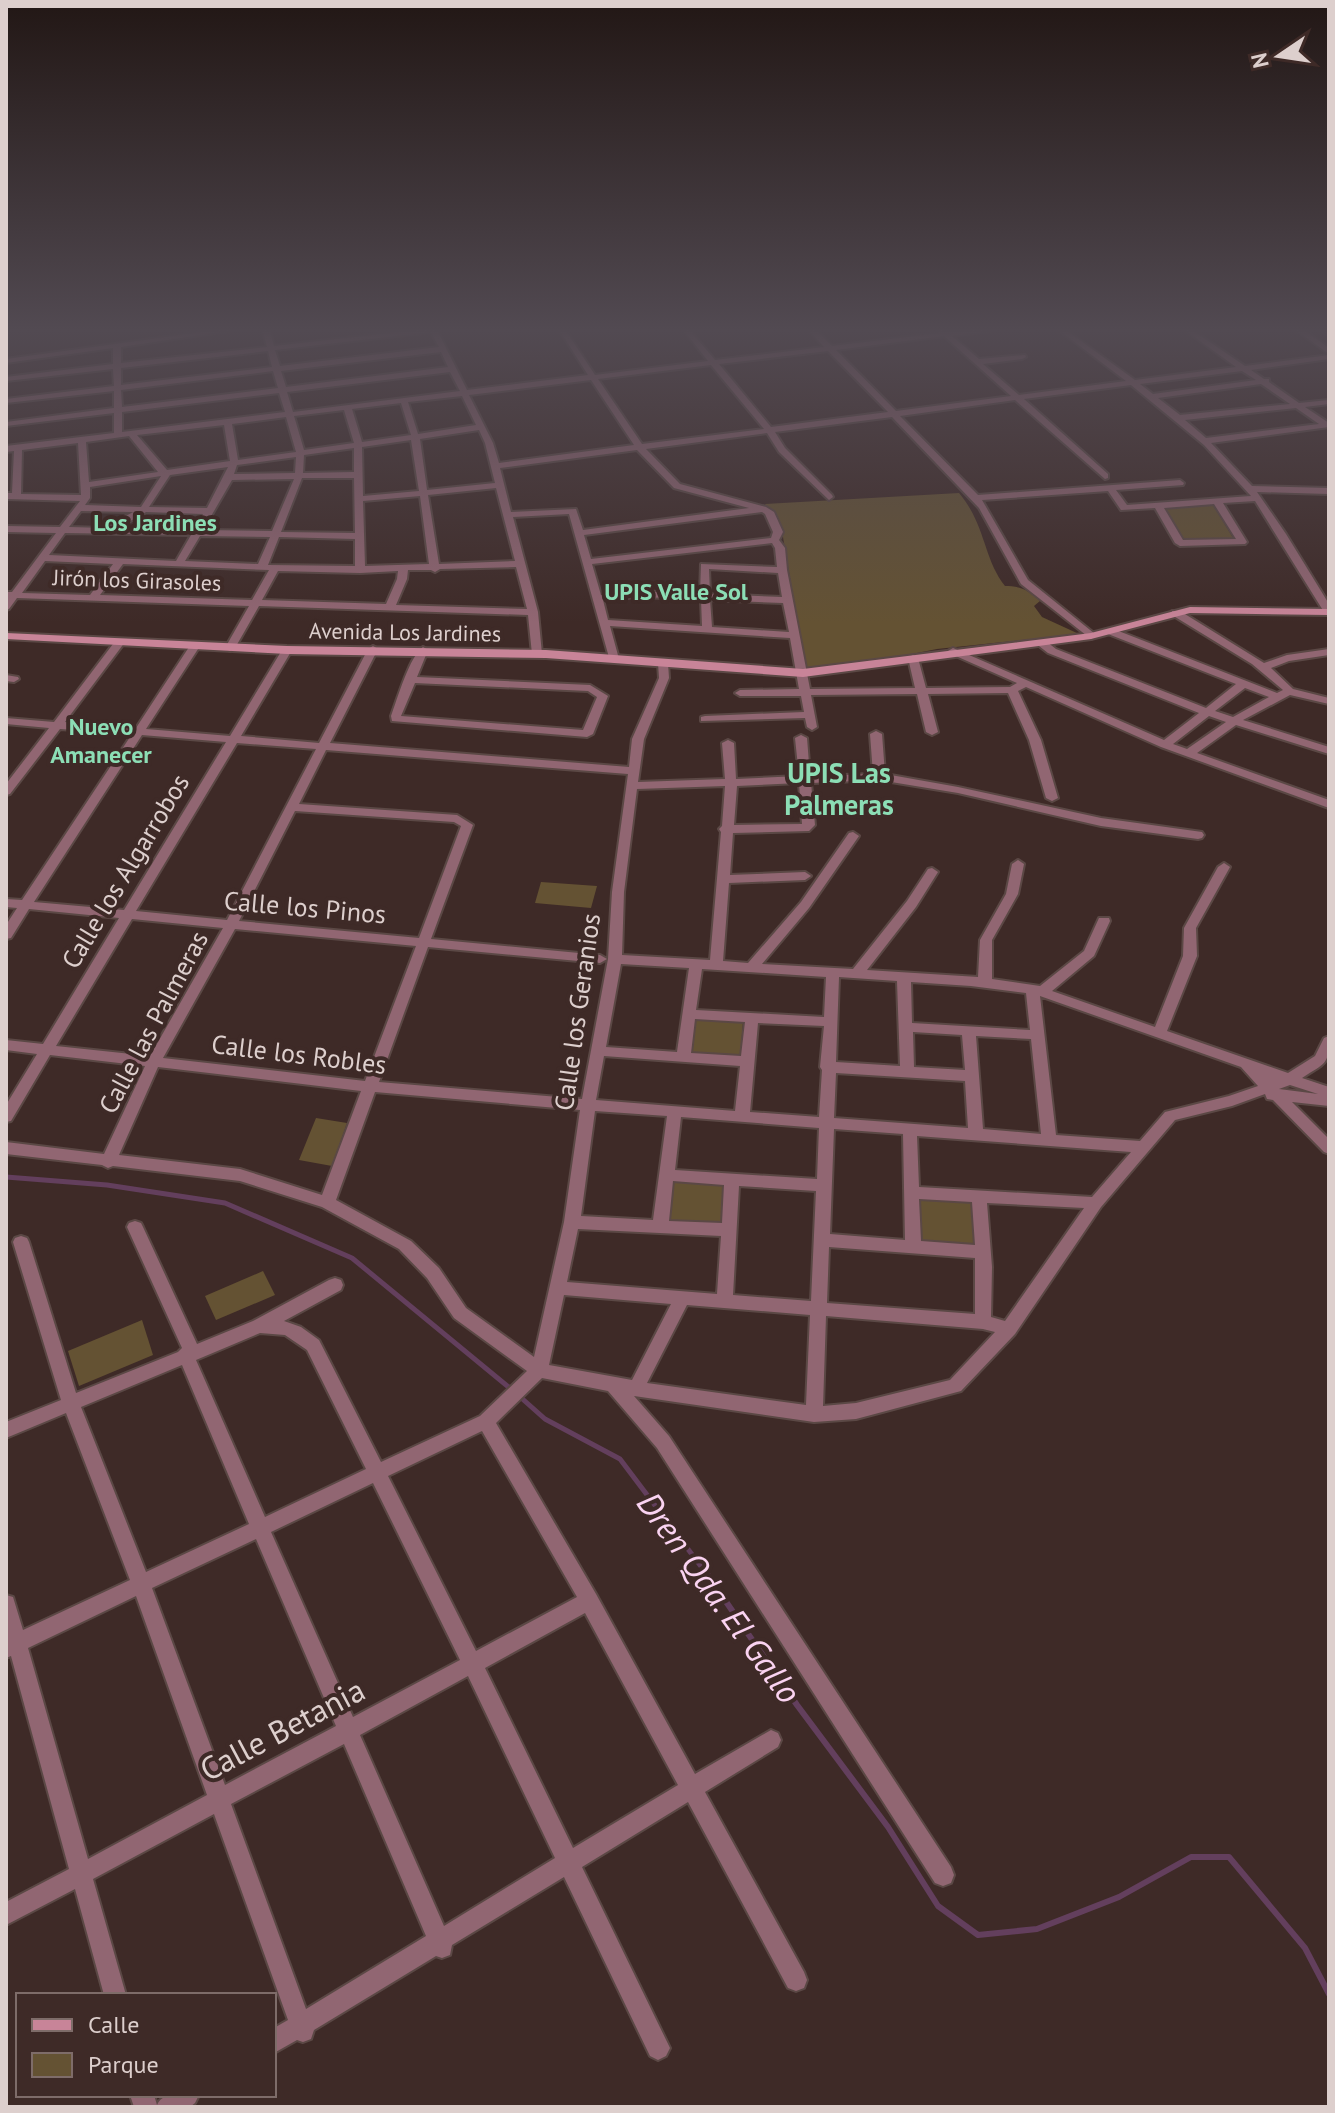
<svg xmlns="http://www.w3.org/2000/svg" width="1335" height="2113" font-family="'PT Sans',sans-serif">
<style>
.green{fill:#645233}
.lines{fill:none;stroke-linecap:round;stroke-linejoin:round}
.stream-far1{stroke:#633f5d;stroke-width:5}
.stream{stroke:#633f5d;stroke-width:6}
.street-casing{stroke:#5b4845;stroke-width:4}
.secondary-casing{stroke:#5b4845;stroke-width:4}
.street{fill:#916672;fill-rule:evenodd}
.secondary{fill:#c88498;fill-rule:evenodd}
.labels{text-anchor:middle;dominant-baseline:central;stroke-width:8;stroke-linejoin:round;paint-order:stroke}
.far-street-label{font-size:22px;fill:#ddcfcd;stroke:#3e2a27}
.far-neighbourhood-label{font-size:24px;font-weight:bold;fill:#8cdeb5;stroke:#3e2a27}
.street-label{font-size:26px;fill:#ddcfcd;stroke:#3e2a27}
.neighbourhood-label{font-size:28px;font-weight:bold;fill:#8cdeb5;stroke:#3e2a27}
.near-street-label{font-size:32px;fill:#ddcfcd;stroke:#3e2a27}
.near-water-label{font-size:34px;font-style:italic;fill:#fad3f1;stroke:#3e2a27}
</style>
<rect width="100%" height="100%" fill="#3e2a27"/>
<g class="green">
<path d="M959 493C986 525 983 558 1005 586 1020 586 1029 590 1040 601L1034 606 1042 617 1079 634 937 649 857 665 806 670 783 537 765 504Z"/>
<path d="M1213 505 1235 541 1183 540 1164 508Z"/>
<path d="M541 882 597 886 591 908 535 903Z"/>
<path d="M693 1018 743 1022 740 1058 690 1055Z"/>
<path d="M316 1118 347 1123 332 1166 299 1160Z"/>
<path d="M669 1179 725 1182 721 1226 665 1223Z"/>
<path d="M917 1197 975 1201 978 1246 919 1241Z"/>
<path d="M263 1271 275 1295 216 1320 205 1296Z"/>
<path d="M142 1320 153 1355 79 1386 68 1351Z"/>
</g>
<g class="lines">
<g class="stream-far1">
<path d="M6 1177 107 1185 225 1203 352 1258 511 1389"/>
<path d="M518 1395 545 1419 620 1459 706 1573"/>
</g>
<path class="stream" d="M705 1571 797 1705 888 1827 938 1906 978 1935 1037 1929 1119 1897 1191 1857H1229L1305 1948 1329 1994"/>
<g class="street-casing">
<g id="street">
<path d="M231 328H247L121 347V363L267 347 262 328H269L274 346 436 328 467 390 588 375 558 328H564L595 375 708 361 682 328H688L715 360 824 347 807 328H814L832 346 940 333 937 330 941 328 947 332 998 328 995 330 952 336 979 359 1025 355 1026 357 1022 359 983 364 1019 395 1126 381 1056 328H1063L1135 380 1236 367 1182 328H1189L1245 366 1329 355V359L1251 370 1264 379H1269V382L1299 403 1329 400V404L1305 407 1329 423V427L1211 443 1252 486 1329 488V494L1257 492 1286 534 1329 604V615L1324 612 1255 501 1223 503 1247 542 1245 544 1180 546 1175 543 1155 508 1121 510 1108 491 982 500 1028 580 1095 634 1096 636 1091 639 1021 584 979 508 892 417 775 432 785 448 832 495 833 497 829 500 779 452 767 433 646 449 680 484 766 507 774 512 783 532 779 540 785 548 787 570 810 689 915 688 908 658 913 655 918 658 926 688 1010 687 1017 683 949 653 948 651 953 648 1164 740 1199 713 1048 653 1039 646V642H1047L1056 649 1206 708 1236 684 1108 634V630H1116L1277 693 1283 690 1252 664 1172 615V611H1180L1264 663 1287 655 1329 649V655L1289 661 1271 668 1293 689 1329 698V704L1290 695 1243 720 1329 747V754L1236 725 1197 753 1329 800V808L1161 747 1026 687 1018 691 1041 740 1058 798 1052 801 1046 798 1029 740 1008 693 928 694 938 732 932 735 926 732 917 694 811 695 817 727 812 730 807 727 805 718 701 721V717L705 716 804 712 801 696H740L735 693 740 690 799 689 790 638 610 626 619 659 618 661H610L569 514 513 517 538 612 542 654 537 657 532 654 528 615 259 606 235 648 230 651 225 648 249 606 17 598 9 609 6 610V592H12L56 533 6 532V526L60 527 80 501 6 499V493H12L14 451 6 452V446L114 433V413L6 426V422L114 408V391L6 403V399L114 386 113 369 6 381V377L113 364V348L6 363V359ZM431 332 439 347 280 366 275 350ZM944 336 1011 396 896 411 836 350ZM268 351 272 367 121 385V368ZM828 351 888 412 771 427 719 364ZM441 352 448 367 286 387 281 371ZM711 365 764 429 642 444 598 379ZM273 371 278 388 122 407 121 390ZM1242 371 1256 380 1153 394 1140 384ZM450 372 460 391 293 412 287 392ZM591 380 634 445 499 463 493 443 469 395ZM1261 384 1290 404 1180 415 1158 398ZM1131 385 1204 445 1251 496 1127 505 1116 490 1183 485 1184 483 1180 480 978 495 900 416 1015 400 1105 479 1108 478V474L1024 399ZM279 393 285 412 122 432V412ZM462 396 476 425 418 434 408 402ZM401 403 411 435 362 442 352 409ZM1296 408 1319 424 1206 438 1185 420ZM344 410 354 443 304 450 294 416ZM286 417 296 452 238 460 232 424ZM224 425 230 461 167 470 137 435ZM479 430 485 443 495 483 427 490 420 439ZM129 436 158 472 89 482 86 442ZM411 440 419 491 363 496 362 447ZM78 443 81 495 21 494 22 450ZM354 448V472L303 473 304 455ZM637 450 674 488 749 508 583 530 576 509 511 512 500 468ZM296 457 295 473 234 474 237 465ZM228 467 207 508 149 507 170 475ZM161 476 141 507 85 505 90 498V487ZM302 478H354L355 533 281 532ZM294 479 272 531 203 530 232 480ZM496 488 515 561 439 564 428 495ZM420 496 429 564 365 566 363 501ZM1214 504 1236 539 1183 540 1164 508ZM81 511 133 512 105 528 69 527ZM146 512 203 514 194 530 118 528ZM762 512 765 514 773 532 771 538 591 559 584 535ZM65 533 191 535 176 561 49 555ZM200 536 270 537 258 564 185 561ZM279 537 355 539V566L268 565ZM772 543 775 548 777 567 701 564 700 594 637 591 601 595 592 564ZM45 561 113 564 90 595 22 593ZM123 564 269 570 252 600 100 595ZM516 567 527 609 396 605 407 579 408 570H431L435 572 440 569ZM709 569 778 573 782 597 710 594ZM278 571 360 573 398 571 397 579 386 604 262 600ZM637 597 701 599 702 626 608 620 603 600ZM710 600 783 603 789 632 712 627ZM1245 688 1269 697 1233 717 1215 711ZM1209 716 1226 722 1187 749 1173 744Z"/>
<path d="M1293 328H1301L1329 348V354Z"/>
<path d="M1320 328H1327L1329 336Z"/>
<path d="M120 639 125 642 65 722 136 728 191 644 195 643 200 646 146 729 230 736 282 650 287 647 292 650 241 736 319 743 368 649 373 646 378 649 330 743 629 767 632 739 659 678 658 663 663 660 668 663 669 678 644 739 638 782 725 779 722 743 728 740 734 743 736 779 799 776 795 738 801 735 807 738 810 776 873 774 870 734 876 731 882 734 885 774 958 787 1101 818 1202 832 1204 835 1202 838 1198 839 1101 826 958 793 879 780 811 783 815 825 809 831 733 833 730 875 805 872 811 876 805 880 729 883 723 961 748 963 801 902 849 833 853 832 859 836 809 908 762 964 853 969 907 901 928 869 932 868 938 872 916 907 867 970 978 977 980 940 1006 894 1012 864 1018 860 1024 864 1018 894 992 940V979L1040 986 1084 951 1099 918H1109L1110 921 1094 956 1052 991 1155 1027 1183 956 1184 928 1218 867 1224 863 1230 867 1196 928 1197 956 1167 1031 1288 1073 1315 1056 1324 1038 1329 1036C1329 1066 1326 1062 1302 1078L1329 1087V1106L1292 1102 1329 1139V1154L1324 1152 1273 1100 1267 1099 1265 1094 1232 1106 1175 1120 1101 1207 1015 1334 961 1391 856 1419 814 1422 634 1396 669 1436 951 1867 954 1875 951 1883 943 1886 935 1883 657 1448 608 1391 542 1378 496 1423 596 1594 695 1774 771 1730 778 1733 781 1740 778 1747 705 1792 804 1972 807 1980 804 1988 796 1991 788 1988 688 1802 582 1867 670 2048 666 2056 658 2060 650 2056 564 1877 452 1945 450 1955 442 1958 436 1956 314 2030 311 2039 303 2042 297 2040 274 2053V2028L288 2020 214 1814 93 1879 126 1995H104L75 1889 6 1925V1902L69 1869 11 1656 6 1658V1595L13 1597 23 1630 130 1580 66 1413 6 1438V1422L61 1400 13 1242 15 1238 21 1236 27 1238 29 1242 76 1393 178 1352 182 1348 127 1227 129 1223 135 1221 141 1223 143 1227 197 1344 253 1321 329 1280 335 1278 341 1280 343 1285 341 1290 284 1321 301 1327 319 1340 381 1462 480 1416 527 1371 454 1318 427 1278 399 1249 322 1207 240 1181 113 1166 108 1168 102 1165 6 1154V1142L104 1154 145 1066 50 1055 11 1121 6 1122V1105L37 1054 6 1050V1040L43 1044 119 918 29 909 11 938 6 939V925L17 908 6 907V899L22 900 132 734 60 729 10 794 6 795V784L49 728 6 724V718L54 722 116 640ZM142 735 226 742 124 910 34 902ZM237 743 316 749 227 920 136 911ZM326 750 628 774 612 892 608 959 582 1099 379 1082 428 947 600 963 607 959 600 955 431 939 473 825 457 815 299 804ZM799 783 802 824 734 825 737 786ZM725 786 722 826 719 829 721 832 710 960 622 955 624 892 637 789ZM295 811 454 822 461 826 419 938 239 921ZM132 919 223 928 150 1056 56 1046ZM235 929 416 946 365 1081 163 1058ZM621 964 689 968 677 1052 606 1047ZM702 969 826 977 824 1017 696 1010ZM839 977 897 981 900 1066 836 1062ZM911 982 971 986 1026 993 1030 1030 912 1023ZM1040 996 1241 1067 1258 1086 1229 1096 1165 1112 1140 1141 1056 1135ZM695 1019 745 1022 741 1056 691 1053ZM758 1023 824 1026 820 1067 822 1070 819 1117 750 1112ZM913 1032 962 1035 965 1070 914 1067ZM976 1036 1031 1039 1041 1134 983 1129ZM604 1056 740 1066 735 1111 596 1100ZM158 1067 361 1091 322 1195 240 1169 119 1155ZM836 1073 965 1081 968 1128 834 1118ZM1290 1085 1318 1094 1279 1089ZM375 1092 580 1110 564 1222 534 1357 466 1308 439 1268 411 1241 336 1200ZM595 1111 667 1116 653 1220 581 1216ZM681 1117 819 1128 817 1179 675 1170ZM834 1129 903 1134 905 1240 830 1234ZM917 1136 1131 1152 1092 1197 919 1187ZM673 1181 724 1185 722 1223 669 1221ZM739 1186 816 1191 811 1301 733 1295ZM919 1199 972 1202 975 1245 921 1241ZM987 1203 1084 1208 1005 1321 991 1317 992 1267ZM578 1229 721 1236 717 1294 567 1282ZM829 1247 975 1258V1314L827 1303ZM564 1295 671 1304 632 1380 549 1365ZM687 1305 810 1315 806 1405 647 1383ZM826 1316 983 1329 995 1332 950 1380 856 1403 823 1406ZM260 1333 285 1335 307 1350 366 1469 265 1517 196 1360ZM182 1365 249 1524 146 1572 81 1407ZM482 1431 577 1597 476 1651 388 1476ZM373 1483 460 1660 353 1717 271 1532ZM256 1539 336 1726 225 1785 152 1588ZM136 1596 207 1795 88 1859 28 1648ZM585 1613 678 1785 573 1848 485 1668ZM468 1676 555 1858 444 1926 360 1735ZM344 1744 426 1936 306 2009 231 1804Z"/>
<path d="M423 647 428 650 417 677 590 685 608 696 593 734 587 737 392 721 391 716C397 700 410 655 423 647ZM415 683 588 691 597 697 583 730 401 716Z"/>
<path d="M6 675 18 677 19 679 14 682 6 681Z"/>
<path d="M130 2095H154L157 2105C163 2090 185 2095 199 2095L195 2103 190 2107H134Z"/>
</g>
</g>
<g class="secondary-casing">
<path id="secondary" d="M1190 607 1329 609V615L1190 613 1091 639 803 677 546 658 287 654 6 639V633L287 646 546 650 803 669 1091 633Z"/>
</g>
<use href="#street" class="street"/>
<use href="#secondary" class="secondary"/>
</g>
<linearGradient id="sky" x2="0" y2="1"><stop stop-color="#221715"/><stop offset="0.53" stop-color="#524a52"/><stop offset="1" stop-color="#524a52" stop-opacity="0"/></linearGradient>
<rect width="1335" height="623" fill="url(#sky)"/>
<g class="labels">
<g class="far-street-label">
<text transform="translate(137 580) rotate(2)">Jirón los Girasoles</text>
<text transform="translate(405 632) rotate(1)">Avenida Los Jardines</text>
</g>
<g class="far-neighbourhood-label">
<text x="155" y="522">Los Jardines</text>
<text x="676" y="591">UPIS Valle Sol</text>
<text x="101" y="726">Nuevo<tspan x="101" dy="28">Amanecer</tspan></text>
</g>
<g class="street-label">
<text transform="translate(125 871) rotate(-59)">Calle los Algarrobos</text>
<text transform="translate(305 907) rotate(5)">Calle los Pinos</text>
<text transform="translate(577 1012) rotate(-82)">Calle los Geranios</text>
<text transform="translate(153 1022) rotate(-62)">Calle las Palmeras</text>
<text transform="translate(299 1054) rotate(7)">Calle los Robles</text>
</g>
<g class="neighbourhood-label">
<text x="839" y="772">UPIS Las<tspan x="839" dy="32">Palmeras</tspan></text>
</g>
<g class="near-street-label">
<text transform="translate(282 1729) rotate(-28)">Calle Betania</text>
</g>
<g class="near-water-label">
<text transform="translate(720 1597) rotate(54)">Dren Qda. El Gallo</text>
</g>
</g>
<rect width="1335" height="2113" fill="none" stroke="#ddcfcd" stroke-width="16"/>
<rect x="16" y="1993" width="260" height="104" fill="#3e2a27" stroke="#7e6c69" stroke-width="2"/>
<rect x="32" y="2019" width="40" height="12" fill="#c88498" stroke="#7e6c69" stroke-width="2"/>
<text x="88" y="2033" font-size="24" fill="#ddcfcd">Calle</text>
<rect x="32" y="2053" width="40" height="24" fill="#645233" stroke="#7e6c69" stroke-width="2"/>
<text x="88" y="2073" font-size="24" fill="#ddcfcd">Parque</text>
<g transform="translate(1279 56) rotate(257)" stroke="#3e2a27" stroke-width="6" paint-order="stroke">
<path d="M0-6L14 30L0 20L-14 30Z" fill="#ddcfcd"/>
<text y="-12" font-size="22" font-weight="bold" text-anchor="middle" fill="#ddcfcd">N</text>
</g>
</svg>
